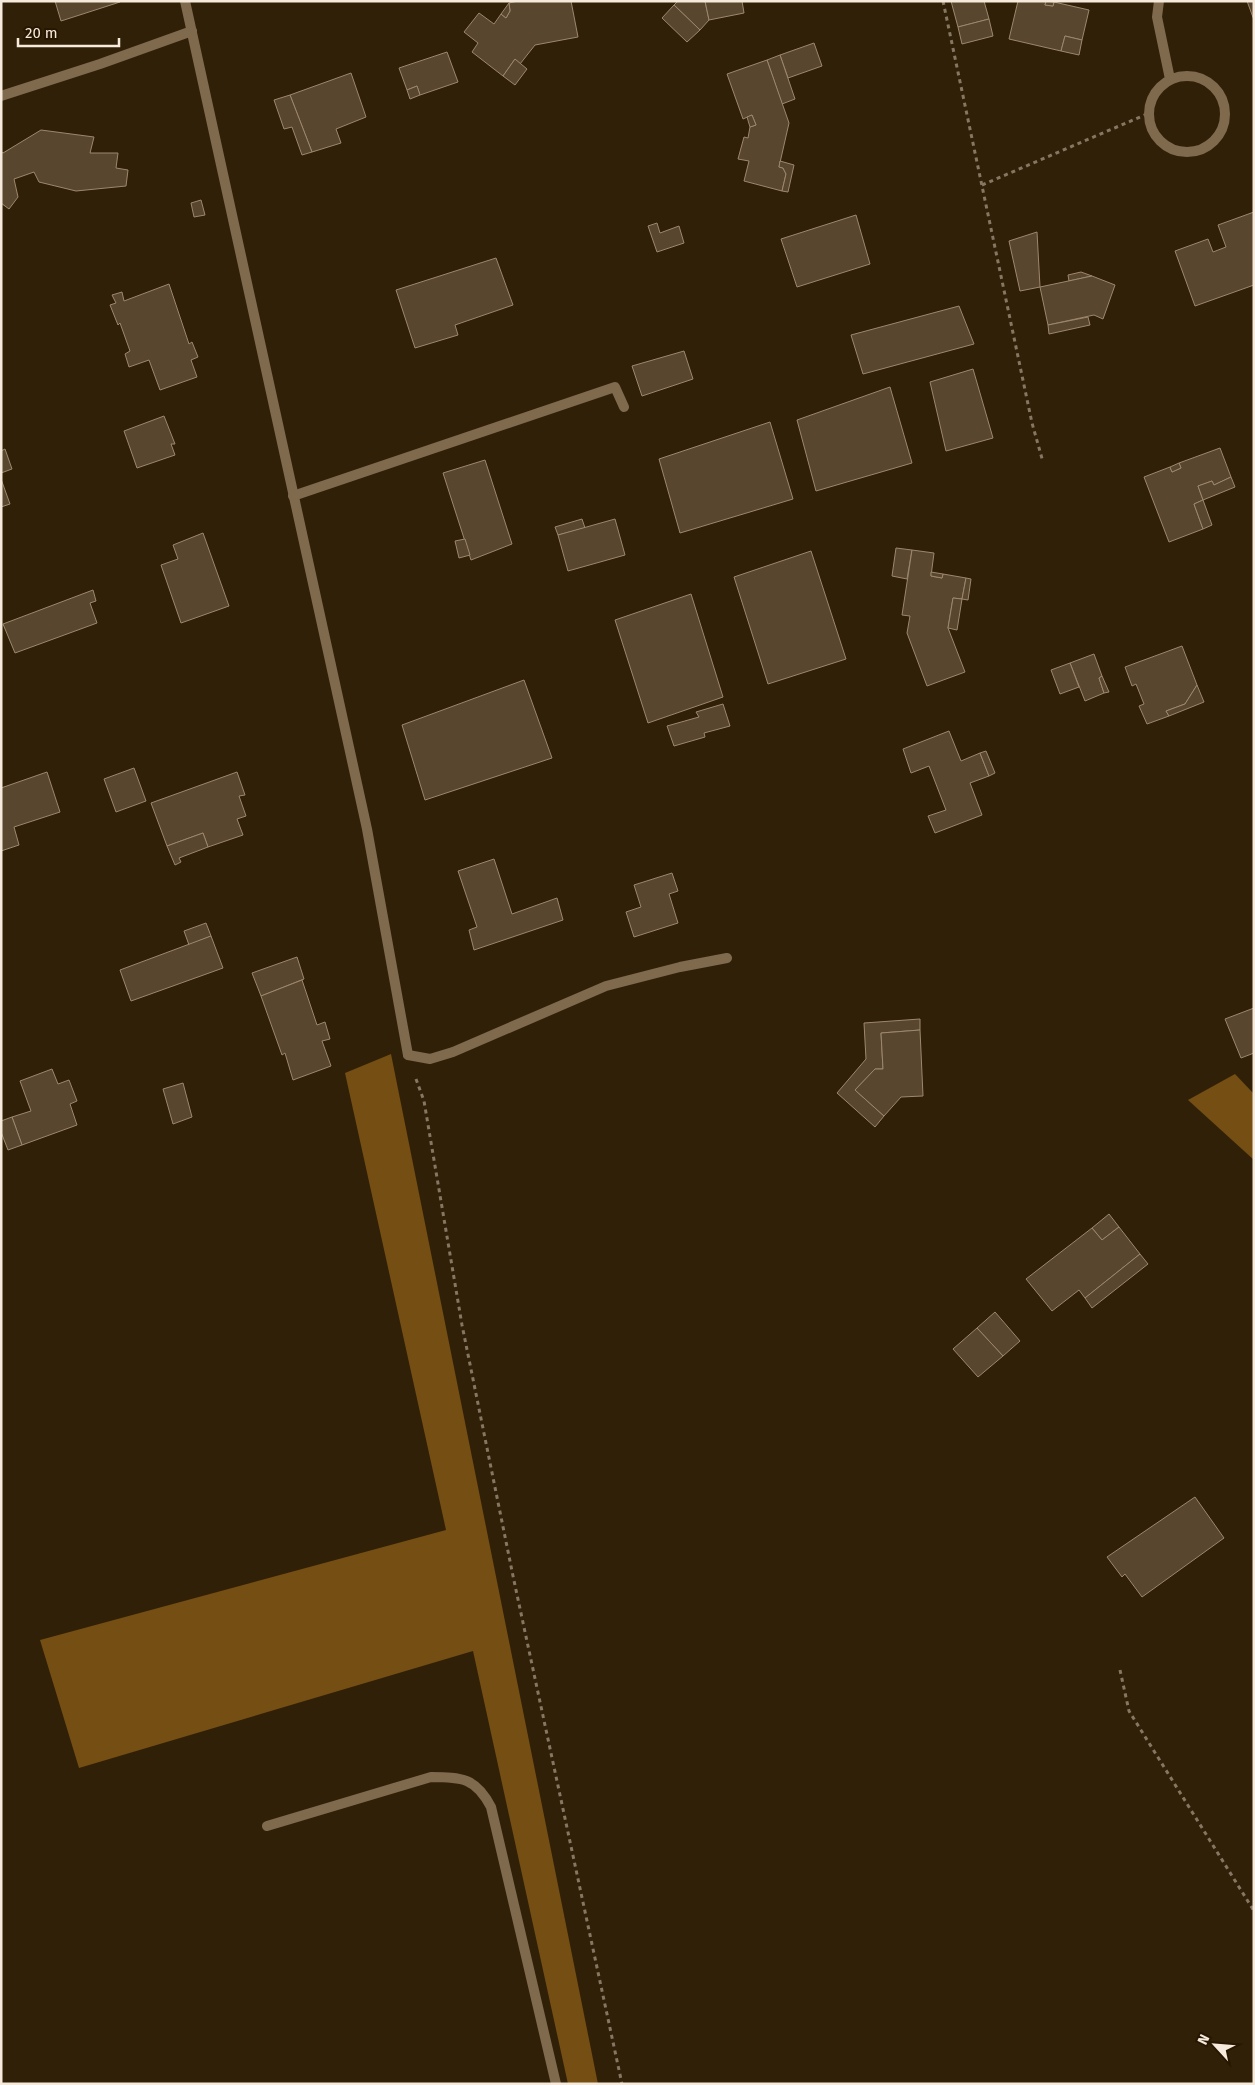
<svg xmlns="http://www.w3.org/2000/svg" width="1255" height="2085" font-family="'Fira Sans',sans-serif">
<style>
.forest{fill:#744e13}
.building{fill:#59462e;stroke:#9d886e}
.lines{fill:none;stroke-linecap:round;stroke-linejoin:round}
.path{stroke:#857763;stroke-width:3;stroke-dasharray:4 4;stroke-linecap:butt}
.service{stroke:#806a4e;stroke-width:10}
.minor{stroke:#806a4e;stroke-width:10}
</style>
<rect width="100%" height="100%" fill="#312008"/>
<g class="forest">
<path d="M391 1054 598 2084H568L473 1651 79 1768 40 1640 446 1530 345 1073Z"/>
<path d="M1235 1074 1254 1094V1160L1188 1100Z"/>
</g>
<g class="building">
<path d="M55 1H120V2L61 21Z"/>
<path d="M518 1H571L578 37 535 45 520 64 515 59 503 76 472 52 478 43 464 32 479 13 494 24 501 14 506 18 510 11 509 3Z"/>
<path d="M678 1H705L709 20 700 30 674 5Z"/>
<path d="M705 1H742L744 13 709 20Z"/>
<path d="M951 1H984L989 19 958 27Z"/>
<path d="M1018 1H1046L1045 5 1053 6 1054 2 1089 10 1082 40 1065 36 1061 51 1009 39Z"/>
<path d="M1046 1 1054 2 1053 6 1045 5Z"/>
<path d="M1247 1H1254V20Z"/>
<path d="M509 3 510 11 506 18 501 14Z"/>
<path d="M674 5 700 30 687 42 662 18Z"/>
<path d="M989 19 993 36 962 44 958 27Z"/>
<path d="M1065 36 1082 40 1079 55 1061 51Z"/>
<path d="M814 43 822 66 788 78 780 55Z"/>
<path d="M447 52 458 82 420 95 417 86 407 90 399 68Z"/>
<path d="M780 55 795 99 782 104 767 60Z"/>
<path d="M515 59 527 69 515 85 503 76Z"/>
<path d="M767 60 789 123 779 167 783 168 786 174 782 191 744 181 749 161 738 159 744 137 748 138 750 127 756 125 752 115 743 119 727 74Z"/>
<path d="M351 73 366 117 336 129 341 143 312 152 290 95Z"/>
<path d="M417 86 420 95 410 99 407 90Z"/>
<path d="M290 95 312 152 302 155 292 127 284 129 274 100Z"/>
<path d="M752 115 756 125 750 127 747 117Z"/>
<path d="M41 130 94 137 90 153H118L116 168 128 170 126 186 76 191 39 182 34 172 14 179 18 197 9 209 1 203V152L3 153Z"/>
<path d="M780 161 794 165 788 192 782 191 786 174 783 168 779 167Z"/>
<path d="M201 200 205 215 194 217 191 203Z"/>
<path d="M1254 212V285L1195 306 1175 251 1208 239 1213 252 1226 247 1218 225Z"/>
<path d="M856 215 870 264 797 287 781 239Z"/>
<path d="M657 223 660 233 679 226 684 243 657 252 648 226Z"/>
<path d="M1037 232 1040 287 1020 291 1009 241Z"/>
<path d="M496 258 513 305 455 325 458 335 415 348 396 290Z"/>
<path d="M1081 272 1092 276 1069 281 1068 275Z"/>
<path d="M1092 276 1115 285 1103 319 1094 315 1048 325 1040 287Z"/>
<path d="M169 284 189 344 192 342 198 357 191 360 197 377 160 390 149 360 129 367 125 354 130 351 120 323 118 325 110 305 116 303 112 295 122 292 124 301Z"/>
<path d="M959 306 974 344 863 374 851 335Z"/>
<path d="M1088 317 1090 325 1049 334 1048 325Z"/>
<path d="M684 351 693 379 642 396 632 366Z"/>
<path d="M973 369 993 438 946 451 930 382Z"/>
<path d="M890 387 912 463 816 491 797 420Z"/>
<path d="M164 416 175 444H171L175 455 137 468 124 431Z"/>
<path d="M770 422 793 499 680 533 659 459Z"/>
<path d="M1220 448 1231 477 1214 485 1212 481 1198 486 1203 500 1194 504 1203 529 1169 542 1144 477 1170 467 1172 472 1181 468 1179 463Z"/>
<path d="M5 449 12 469 1 473V451Z"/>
<path d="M485 460 512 544 471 560 443 473Z"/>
<path d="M1179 463 1181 468 1172 472 1170 467Z"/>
<path d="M1231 477 1235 487 1203 500 1198 486 1212 481 1214 485Z"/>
<path d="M1 479 10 504 1 507Z"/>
<path d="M1203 500 1212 525 1203 529 1194 504Z"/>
<path d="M582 519 585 528 558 535 555 527Z"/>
<path d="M615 519 625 555 568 571 558 535Z"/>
<path d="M203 533 229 606 181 623 161 565 178 559 173 545Z"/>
<path d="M465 539 470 555 459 558 455 541Z"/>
<path d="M896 548 912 550 907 579 892 576Z"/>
<path d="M912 550 934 553 931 576 942 578 943 574 966 578 962 599 953 598 948 628 965 672 927 686 907 633 910 616 902 615Z"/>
<path d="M811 551 846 659 768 684 734 577Z"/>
<path d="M931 572 943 574 942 578 931 576Z"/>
<path d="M966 578 971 579 968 600 962 599Z"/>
<path d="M93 590 96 601 90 603 97 623 15 653 3 624Z"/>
<path d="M691 594 723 697 648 723 615 620Z"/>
<path d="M953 598 962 599 957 630 948 628Z"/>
<path d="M1182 646 1197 685 1185 704 1166 711 1169 716 1147 724 1139 706 1144 704 1136 684 1132 686 1125 667Z"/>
<path d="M1094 654 1102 676 1099 678 1104 693 1085 701 1070 663Z"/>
<path d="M1070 663 1079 687 1060 694 1051 670Z"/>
<path d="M1102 676 1109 692 1104 693 1099 678Z"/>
<path d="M524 680 552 758 425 800 402 725Z"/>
<path d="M1197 685 1204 702 1169 716 1166 711 1185 704Z"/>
<path d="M723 704 730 726 704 733 705 737 674 746 667 726 699 717 696 712Z"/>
<path d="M949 731 961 761 980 753 989 776 970 783 982 815 935 833 928 816 946 810 929 766 911 773 903 749Z"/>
<path d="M986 751 995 773 989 776 980 753Z"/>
<path d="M134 768 146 801 116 812 104 779Z"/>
<path d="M47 772 60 812 14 827 19 845 1 851V788Z"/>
<path d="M237 772 245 795 239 796 246 816 237 819 243 835 208 847 203 833 167 846 151 803Z"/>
<path d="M203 833 208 847 179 858 181 862 175 865 167 846Z"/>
<path d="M494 859 512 914 557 898 563 920 474 950 469 930 477 927 458 871Z"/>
<path d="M672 873 678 891 669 894 678 923 634 937 626 912 641 907 634 885Z"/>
<path d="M206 923 211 936 189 945 184 931Z"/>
<path d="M211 936 223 968 131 1001 120 970Z"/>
<path d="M297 957 304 979 261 996 252 973Z"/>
<path d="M302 980 317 1025 325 1022 330 1039 322 1041 331 1066 293 1080 285 1053 282 1055 261 996Z"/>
<path d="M1254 1008V1053L1241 1058 1225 1019Z"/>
<path d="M920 1019V1030L881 1033 883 1069H875L855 1090 884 1116 875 1127 837 1093 866 1059 864 1023Z"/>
<path d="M920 1030 923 1096 901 1097 884 1116 855 1090 875 1069H883L881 1033Z"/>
<path d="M52 1069 58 1084 69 1080 77 1101 70 1104 77 1125 22 1145 12 1117 31 1111 20 1081Z"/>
<path d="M183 1083 192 1117 173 1124 163 1089Z"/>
<path d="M12 1117 22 1145 8 1150 1 1132V1121Z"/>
<path d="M1109 1214 1119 1227 1102 1240 1092 1228Z"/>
<path d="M1119 1227 1140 1254 1085 1298 1079 1290 1052 1311 1026 1279 1092 1228 1102 1240Z"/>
<path d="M1140 1254 1148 1264 1092 1308 1085 1298Z"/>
<path d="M995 1312 1020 1341 1003 1356 977 1328Z"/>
<path d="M977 1328 1003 1356 978 1377 953 1349Z"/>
<path d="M1195 1497 1224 1538 1142 1597 1125 1574 1122 1577 1107 1557Z"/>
</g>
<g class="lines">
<g class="path">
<path d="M943 1 1032 423 1043 462"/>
<path d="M982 185 1147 114"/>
<path d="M416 1079 424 1101 462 1325 513 1576 622 2084"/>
<path d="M1120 1670 1129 1711 1254 1911"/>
</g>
<g class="service">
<path d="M293 496 615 387 624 407"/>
<path d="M408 1055 430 1059 453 1052 606 986 680 967 727 958"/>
</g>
<g class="minor">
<path d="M185 1 367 829 408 1055"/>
<path d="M1159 1 1157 17 1170 79"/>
<circle cx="1187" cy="114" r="38"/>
<path d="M1 96 100 64 192 31"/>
<path d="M267 1826 431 1777C462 1777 476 1778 491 1807L556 2084"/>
</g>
</g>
<rect width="1255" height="2085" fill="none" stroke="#f5eadc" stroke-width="5"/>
<g transform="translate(1215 2045) rotate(296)" stroke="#271701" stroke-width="4" paint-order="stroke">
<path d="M0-4L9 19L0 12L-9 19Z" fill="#f5eadc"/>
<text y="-8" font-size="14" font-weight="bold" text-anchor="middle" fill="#f5eadc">N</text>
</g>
<path d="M18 38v8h101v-8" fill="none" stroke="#f5eadc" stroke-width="2.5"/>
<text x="25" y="38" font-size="15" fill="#f5eadc" stroke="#271701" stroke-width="4" paint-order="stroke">20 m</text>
</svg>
